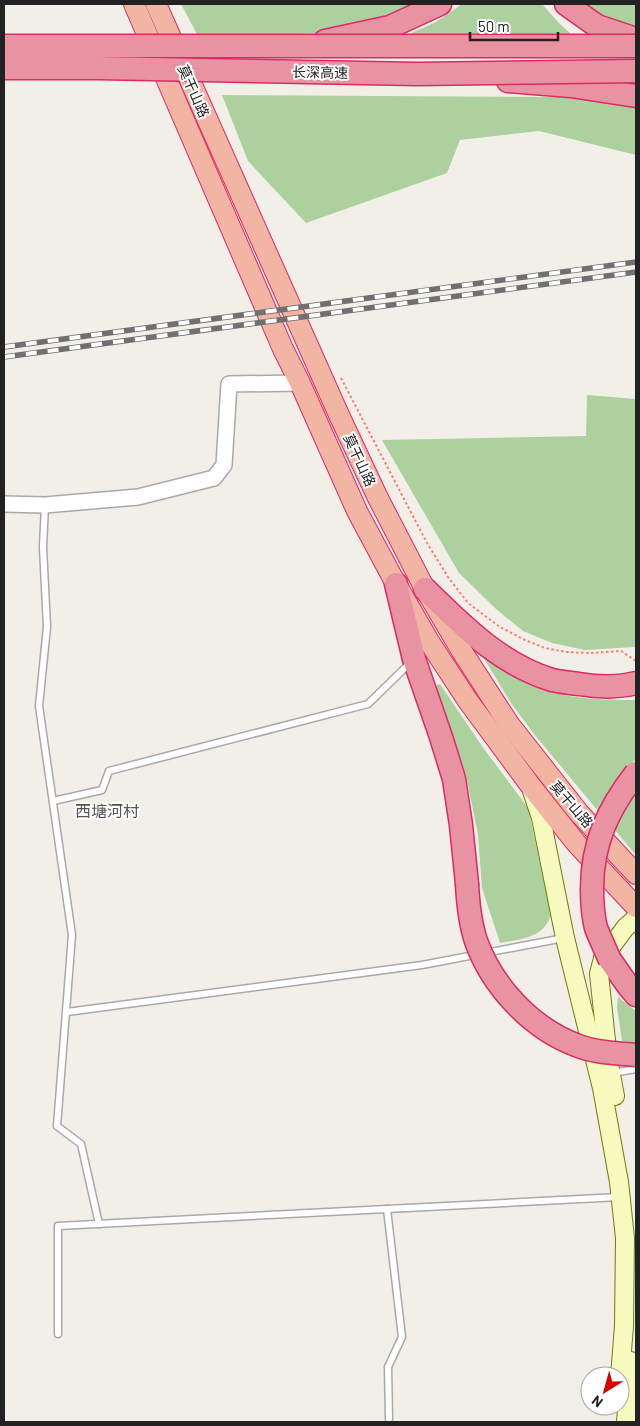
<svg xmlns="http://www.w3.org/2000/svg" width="640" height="1426" font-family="Barlow,'Noto Sans SC',sans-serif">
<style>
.forest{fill:#add19e}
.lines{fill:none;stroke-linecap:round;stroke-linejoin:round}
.service-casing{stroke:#a9a9a9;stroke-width:9}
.tertiary-casing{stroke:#a9a9a9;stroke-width:18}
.secondary-casing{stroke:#707d05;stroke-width:20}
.trunk-casing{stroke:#dc2a67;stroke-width:22}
.motorway-casing{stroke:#dc2a67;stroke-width:25}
.path{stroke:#fa8072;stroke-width:2;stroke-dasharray:2.5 2.5;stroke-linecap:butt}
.service{stroke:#fff;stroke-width:6}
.tertiary{stroke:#fff;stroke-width:15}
.secondary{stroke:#f7fabf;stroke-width:18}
.trunk{stroke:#f2b4a3;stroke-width:20}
.motorway{stroke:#e892a2;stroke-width:22}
.rail-casing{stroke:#707070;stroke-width:5.5}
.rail{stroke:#fff;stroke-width:4;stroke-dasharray:11;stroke-linecap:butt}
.motorway-bridge-casing{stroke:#dc2a67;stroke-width:25;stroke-linecap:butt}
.motorway-bridge{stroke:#e892a2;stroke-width:22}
.labels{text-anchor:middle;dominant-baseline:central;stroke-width:4;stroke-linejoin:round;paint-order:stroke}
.street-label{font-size:14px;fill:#222;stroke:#fff}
.quarter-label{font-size:16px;fill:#555;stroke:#fff}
</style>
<rect width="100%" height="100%" fill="#f2efe9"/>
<g class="forest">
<path d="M181 4H415L385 18 325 33 199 38Z"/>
<path d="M462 4H542L558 22 574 37 398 39 436 22Z"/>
<path d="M581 4H636V29L613 23Z"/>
<path d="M222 95 574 97 630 105 636 107V155L539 131 460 140 447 173 306 223 248 161Z"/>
<path d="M587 395 636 399V649L635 647 585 650 552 643 523 631 496 609 459 573 382 440 586 436Z"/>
<path d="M483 657C497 665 511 676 526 683 560 699 599 700 636 700V759L622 775 598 811 534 734 511 703Z"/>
<path d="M440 684 482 746 528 808 551 914C545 938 521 939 500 943L482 888 478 835 466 775 435 686Z"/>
<path d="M636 789V855L614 829Z"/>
<path d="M618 997 636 1011V1043L622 1041 617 1007Z"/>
</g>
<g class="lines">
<g class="service-casing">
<g id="service">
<path d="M45 505 43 547 47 627 39 706 72 935 57 1126 81 1144 99 1224"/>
<path d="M53 801 102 790 109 771 368 704 410 663"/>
<path d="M67 1012 422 965 564 938"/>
<path d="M612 1073 636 1069"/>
<path d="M387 1209 402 1337 388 1367 389 1419"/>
<path d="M58 1334V1226L619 1197"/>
</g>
</g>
<g class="tertiary-casing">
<path id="tertiary" d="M4 504 45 505 138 497 214 478 224 465 229 384 300 383"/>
</g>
<g class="secondary-casing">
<g id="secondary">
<path d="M532 791 541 818 565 938 602 1088 619 1182 625 1238 624 1326 620 1376"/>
<path d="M615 1096 608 1059 599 974 603 958 625 928 636 918"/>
<path d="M626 1422 631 1361"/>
</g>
</g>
<g class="trunk-casing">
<g id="trunk">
<path d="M134 4 283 349 300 383 357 511 396 584 430 643 468 701 530 785 576 843 636 907"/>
<path d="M156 4 339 415 378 498 425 589 461 650 509 724 579 813 636 874"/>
</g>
</g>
<g class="motorway-casing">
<g id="motorway">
<path d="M566 4 597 26 636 39"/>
<path d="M325 41 390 27 440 4"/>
<path d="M508 81 571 86 636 96"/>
<path d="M396 584 414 659 441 737 454 779 461 825 467 884"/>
<path d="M425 589C463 626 500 664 552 680 561 682 570 683 579 684 598 687 617 688 636 683"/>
<path d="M610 960 629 987 636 995"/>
</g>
</g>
<path class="path" d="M341 378 427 543 448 577 468 603 500 627 525 640 545 648 566 652 591 653 621 651 636 661"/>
<use href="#service" class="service"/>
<use href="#tertiary" class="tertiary"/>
<use href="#secondary" class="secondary"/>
<use href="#trunk" class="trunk"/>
<use href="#motorway" class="motorway"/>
<g class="rail-casing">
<g id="rail">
<path d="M4 347 636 262"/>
<path d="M4 357 636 272"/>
</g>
</g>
<use href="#rail" class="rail"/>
<g class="motorway-bridge-casing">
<g id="motorway-bridge">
<path d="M4 46H636"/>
<path d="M4 68H99L417 74 636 71"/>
<path d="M467 884C468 903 470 923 476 941 492 986 531 1028 576 1045 595 1053 616 1053 636 1055"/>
<path d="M610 960C605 949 600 938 596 928 593 916 592 902 592 889 592 843 608 809 636 773"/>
</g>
</g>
<use href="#motorway-bridge" class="motorway-bridge"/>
</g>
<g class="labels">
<g class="street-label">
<text transform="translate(320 72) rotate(1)">长深高速</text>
<text transform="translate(194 91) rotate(66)">莫干山路</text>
<text transform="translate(360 460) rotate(65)">莫干山路</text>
<text transform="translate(572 804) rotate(49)">莫干山路</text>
</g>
<g class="quarter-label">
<text x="107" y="810">西塘河村</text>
</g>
</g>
<rect width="640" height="1426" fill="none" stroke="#222222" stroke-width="10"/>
<g transform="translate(605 1391) rotate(217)"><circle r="24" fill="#ffffff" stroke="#a7a7a7"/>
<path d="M0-4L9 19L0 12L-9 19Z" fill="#d40000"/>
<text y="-8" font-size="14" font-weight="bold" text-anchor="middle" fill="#222222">N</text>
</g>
<path d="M470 32v8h88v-8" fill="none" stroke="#222222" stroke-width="2.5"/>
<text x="478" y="32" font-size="15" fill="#222222" stroke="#ffffff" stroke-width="4" paint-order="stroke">50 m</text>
</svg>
